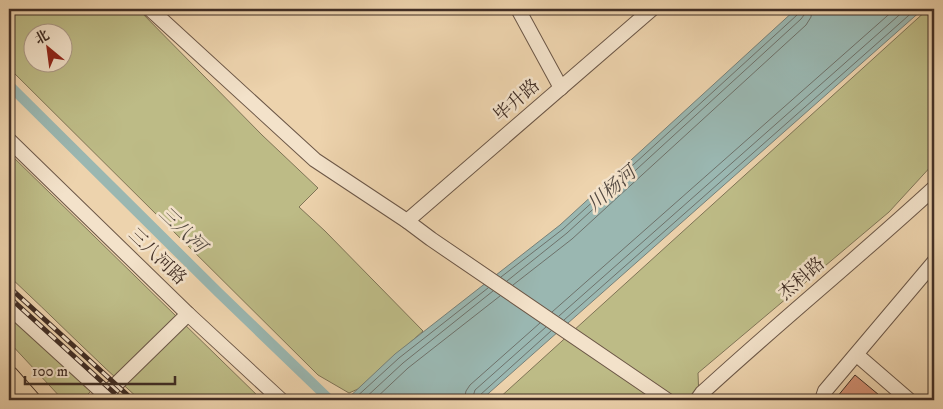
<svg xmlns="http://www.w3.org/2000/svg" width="943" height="409" font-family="'IM FELL DW Pica','Noto Serif SC',serif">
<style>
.green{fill:#bdbb86;stroke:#7f7456;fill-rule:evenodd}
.water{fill:#9ab7b1;stroke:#768079}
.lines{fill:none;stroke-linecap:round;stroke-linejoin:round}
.shore{stroke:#6e726b;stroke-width:1}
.canal{stroke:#9ab7b1;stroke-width:10}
.building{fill:#d18f72;stroke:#412e25}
.minor-casing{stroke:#6c5747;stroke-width:16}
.major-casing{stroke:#412e25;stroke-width:20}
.highway-casing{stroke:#412e25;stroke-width:24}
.minor{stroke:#f3e2ca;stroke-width:14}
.major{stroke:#edd3ad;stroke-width:18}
.highway{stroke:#edd3ad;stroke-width:21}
.rail-casing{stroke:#412e25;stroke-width:5}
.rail{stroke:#f3e2ca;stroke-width:3;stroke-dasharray:9;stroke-linecap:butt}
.labels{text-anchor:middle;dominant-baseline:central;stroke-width:5;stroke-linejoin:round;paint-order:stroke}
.street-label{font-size:18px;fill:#412e25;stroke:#f3e2ca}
.water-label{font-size:19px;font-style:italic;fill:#534941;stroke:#f3e2ca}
</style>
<rect width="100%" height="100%" fill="#edd3ad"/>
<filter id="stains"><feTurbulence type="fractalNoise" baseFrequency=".004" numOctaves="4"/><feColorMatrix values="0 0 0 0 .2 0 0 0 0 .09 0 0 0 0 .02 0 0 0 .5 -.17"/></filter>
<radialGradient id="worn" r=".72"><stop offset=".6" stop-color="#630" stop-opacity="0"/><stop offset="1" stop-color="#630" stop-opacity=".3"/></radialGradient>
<g class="green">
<path d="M9 9H138L262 135 318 188 299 207 325 231 423 331 358 389 349 393 318 375 9 68ZM32 32H62V62H32Z"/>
<path d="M928 9H934V163L889 212 698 373 699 400H497Z"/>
<path d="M9 153 262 400H140C95 360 53 317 9 276Z"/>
<path d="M9 314 91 391 82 400H63L9 342Z"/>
</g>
<path class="water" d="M796 9H923L481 400H346L395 354 560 225Z"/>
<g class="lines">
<g class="shore">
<path d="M501 277 563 229 797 15 799 9"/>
<path d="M507 281 567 233 801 19 804 15 805 9"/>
<path d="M513 285 572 239 806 25 811 17 812 9"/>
<path d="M552 312 895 9"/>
<path d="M559 316 906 9"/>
<path d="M564 320 916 9"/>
<path d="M353 400 399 358 488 288"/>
<path d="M363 400 403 363 493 291"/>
<path d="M374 400 408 368 500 296"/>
<path d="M464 400 466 391 470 385 540 323"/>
<path d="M472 400 475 390 546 327"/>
<path d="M478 400 480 395 551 331"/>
</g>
<path class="canal" d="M9 85 219 293 330 400"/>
</g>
<path class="building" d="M855 375 885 400H841L837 397Z"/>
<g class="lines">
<g class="minor-casing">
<g id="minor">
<path d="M150 9 315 160 407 221 431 239 667 400"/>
<path d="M518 9 561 88"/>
<path d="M9 140 188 314 281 400"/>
<path d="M407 221 652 9"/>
<path d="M9 307 111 400"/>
<path d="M857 355 909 400"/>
<path d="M100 400 188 314"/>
<path d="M697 400 702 393C778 323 858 258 934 188"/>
<path d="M822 400 825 391 934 262"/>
</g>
</g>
<g class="major-casing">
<path id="major" d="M9 375 31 400"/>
</g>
<g class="highway-casing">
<path id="highway" d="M9 393 15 400"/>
</g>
<use href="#minor" class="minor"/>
<use href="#major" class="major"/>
<use href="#highway" class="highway"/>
<g class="rail-casing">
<g id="rail">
<path d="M9 287 133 400"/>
<path d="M9 297 122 400"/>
</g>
</g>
<use href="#rail" class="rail"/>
</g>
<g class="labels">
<g class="street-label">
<text transform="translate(517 101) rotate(-41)">毕升路</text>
<text transform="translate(157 257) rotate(44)">三八河路</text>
<text transform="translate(802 279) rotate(-41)">杰科路</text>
</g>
<g class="water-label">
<text transform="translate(612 189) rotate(-41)">川杨河</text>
<text transform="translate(182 230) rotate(44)">三八河</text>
</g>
</g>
<rect width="943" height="409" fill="none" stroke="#edd3ad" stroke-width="30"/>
<rect x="10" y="10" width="923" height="389" fill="none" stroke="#412e25" stroke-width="2.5"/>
<rect x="15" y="15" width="913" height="379" fill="none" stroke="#412e25"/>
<g transform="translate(48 48) rotate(331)"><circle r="24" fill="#f3e2ca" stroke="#ac9a88"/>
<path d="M0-4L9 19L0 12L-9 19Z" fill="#8f2418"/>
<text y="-8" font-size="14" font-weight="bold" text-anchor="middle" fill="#412e25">北</text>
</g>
<path d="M25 376v8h150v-8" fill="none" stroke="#412e25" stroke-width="2.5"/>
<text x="32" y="376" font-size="15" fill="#412e25" stroke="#f3e2ca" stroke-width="4" paint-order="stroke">100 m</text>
<rect width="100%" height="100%" filter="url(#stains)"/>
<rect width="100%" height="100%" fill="url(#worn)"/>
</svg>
